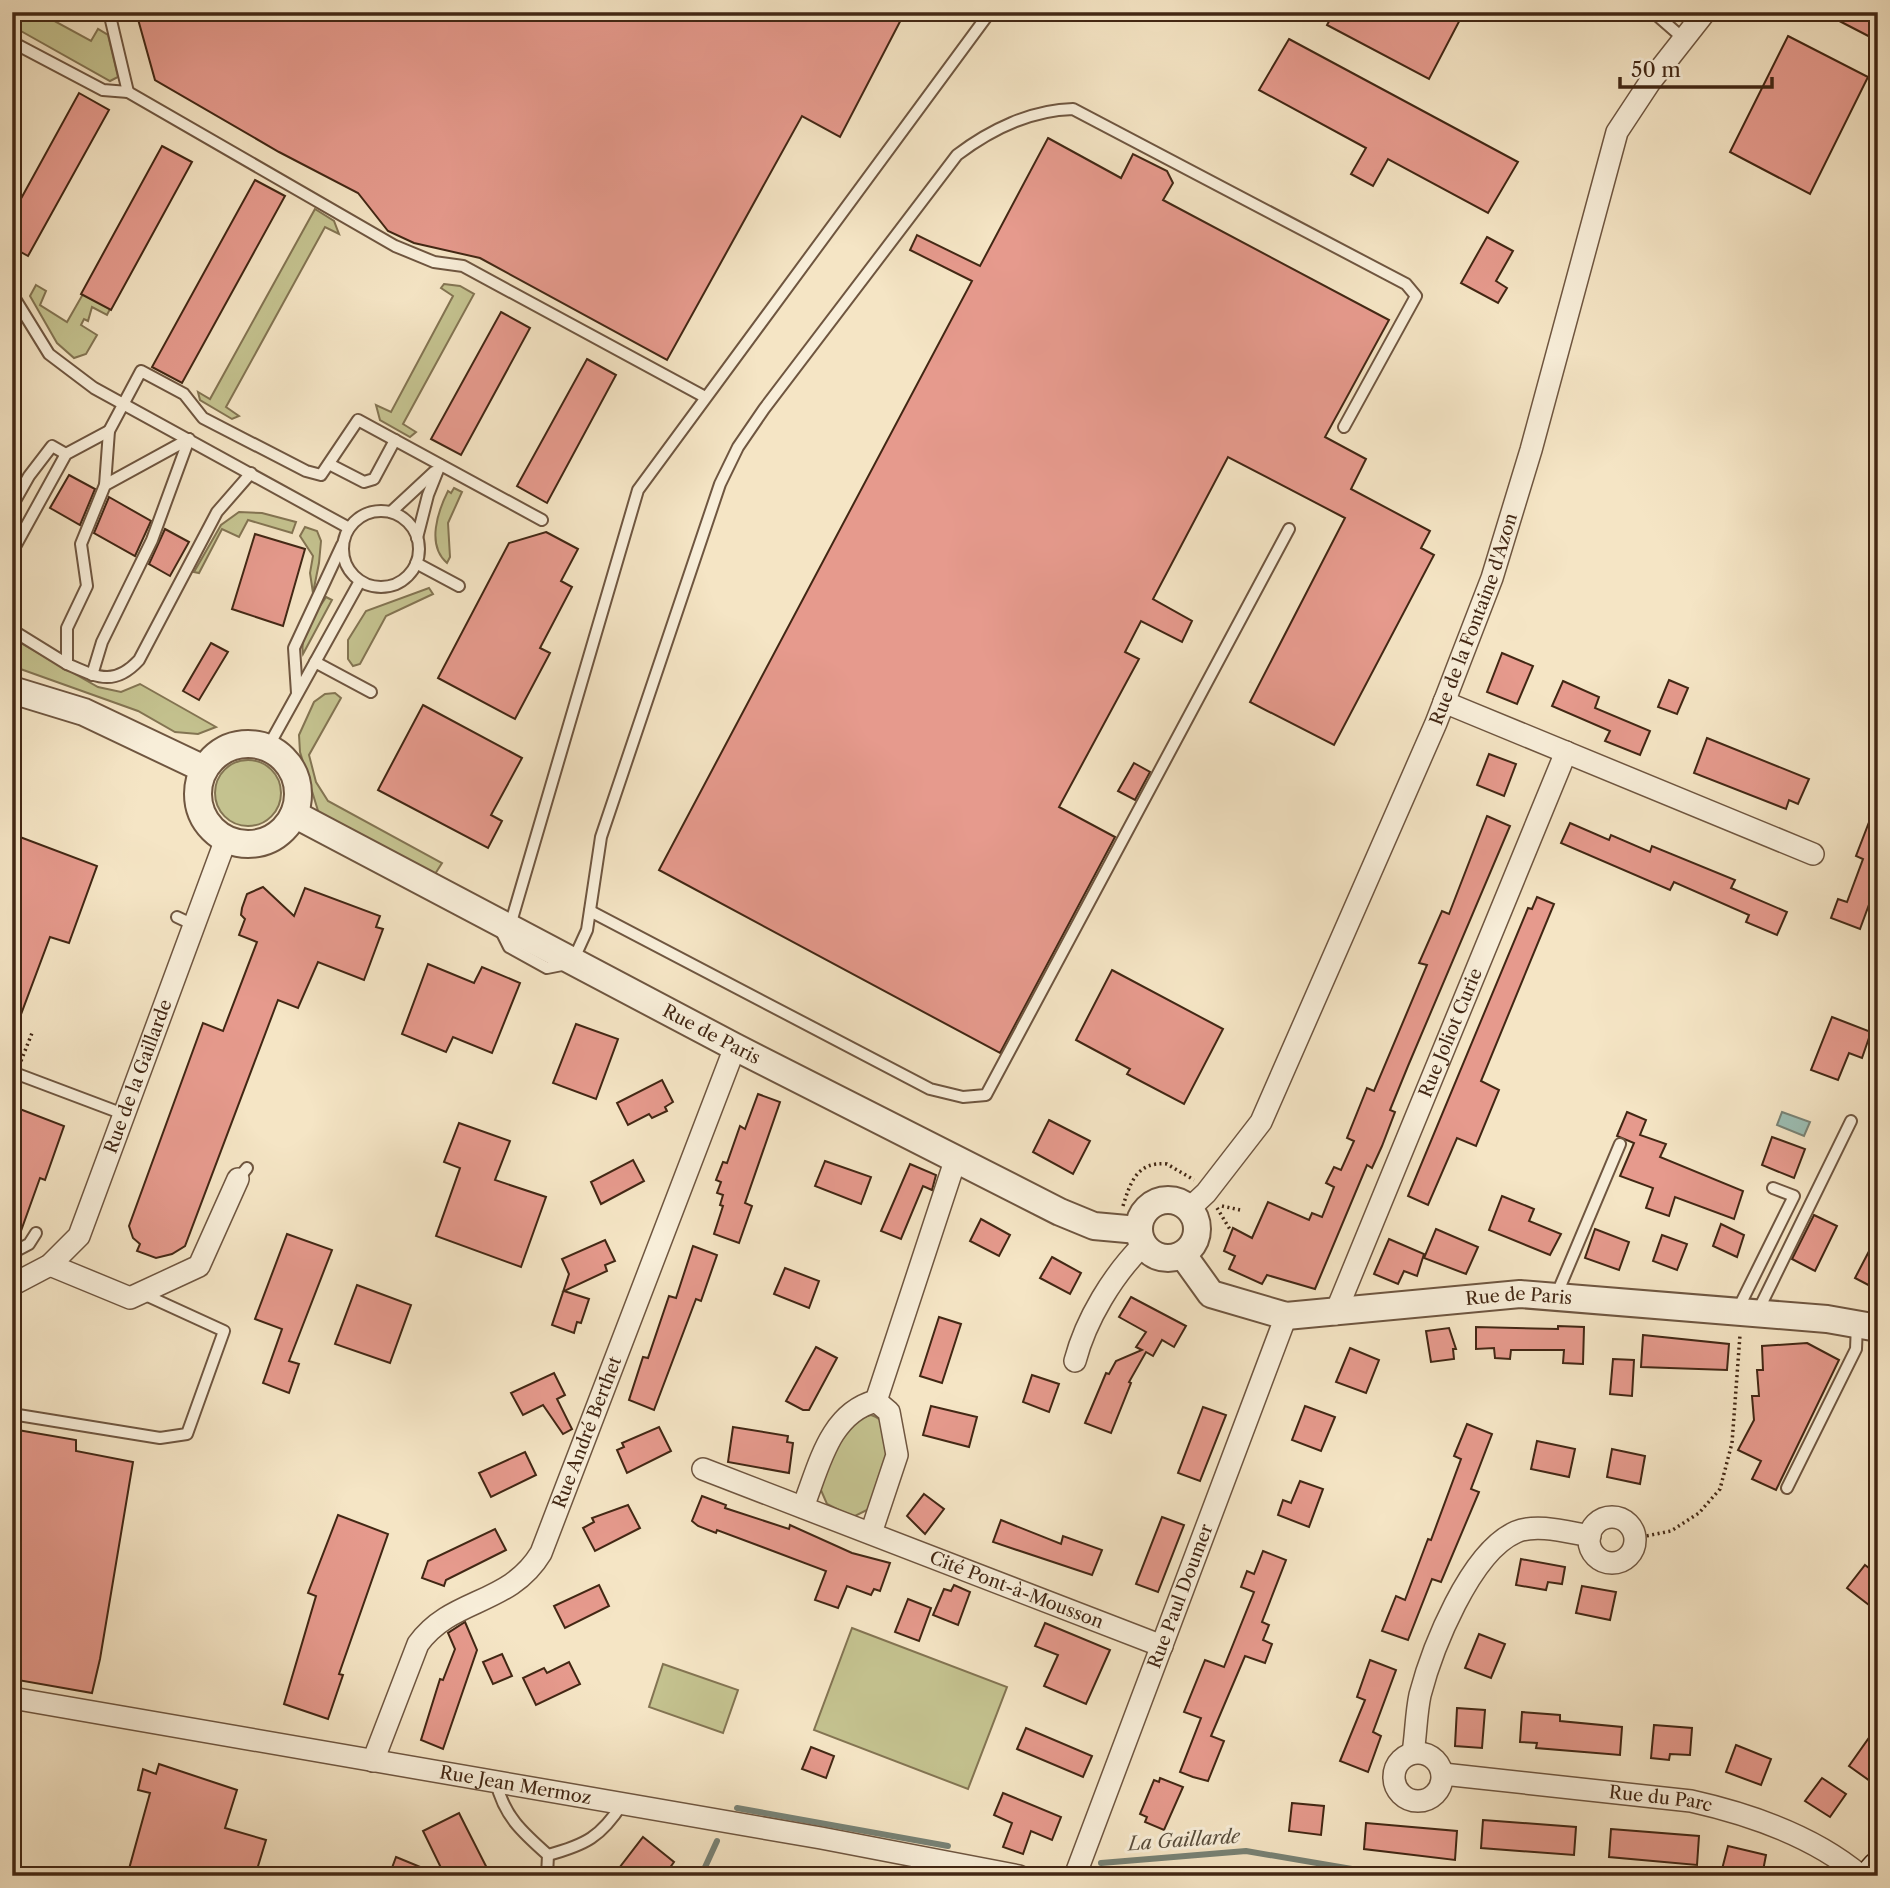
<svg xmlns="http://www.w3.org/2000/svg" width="1890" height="1888" font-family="'Libre Caslon Text',serif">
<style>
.green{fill:#c4c28f;stroke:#837452;stroke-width:2}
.water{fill:#9cbfb5;stroke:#788275;stroke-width:2}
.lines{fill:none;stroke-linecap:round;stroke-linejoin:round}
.stream{stroke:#788275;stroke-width:6}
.building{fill:#e69a8d;stroke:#422714;stroke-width:2}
.service-casing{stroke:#6f5640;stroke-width:14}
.minor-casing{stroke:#6f5640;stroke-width:24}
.tertiary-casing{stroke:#6f5640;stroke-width:30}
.secondary-casing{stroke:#422714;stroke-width:33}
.path{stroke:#422714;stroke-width:3.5;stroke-dasharray:2 3.5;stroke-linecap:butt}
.service{stroke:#f8eed9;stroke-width:10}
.minor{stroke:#f8eed9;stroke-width:21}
.tertiary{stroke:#f8eed9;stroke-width:26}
.secondary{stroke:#f8eed9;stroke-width:30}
.labels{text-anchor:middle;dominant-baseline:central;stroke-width:6;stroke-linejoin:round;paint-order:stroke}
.street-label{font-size:18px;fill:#422714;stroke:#f8eed9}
.water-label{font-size:19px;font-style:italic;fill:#584d3c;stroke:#f8eed9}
</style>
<rect width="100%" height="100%" fill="#f5e5c5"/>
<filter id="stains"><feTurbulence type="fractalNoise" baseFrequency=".00286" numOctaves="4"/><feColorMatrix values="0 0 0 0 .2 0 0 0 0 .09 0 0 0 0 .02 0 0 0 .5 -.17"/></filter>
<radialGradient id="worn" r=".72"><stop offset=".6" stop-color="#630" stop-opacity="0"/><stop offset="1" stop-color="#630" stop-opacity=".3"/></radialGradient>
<g class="green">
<path d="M12 12H38L91 41 98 29 108 35 118 77 110 81 12 26Z"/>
<path d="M315 209 334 221 339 234 325 227 226 407 239 416 232 419 200 400 198 392 210 399Z"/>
<path d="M444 284 460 286 474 294 403 424 416 432 410 437 380 420 376 405 391 412 453 296 441 288Z"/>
<path d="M36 285 46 291 40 305 67 322 83 294 110 309 107 315 92 307 88 321 84 319 81 325 97 335 86 354 74 358 57 343 30 296Z"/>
<path d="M454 488 462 492 448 523 450 557 447 563C426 545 438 511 448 491L451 493Z"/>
<path d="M239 512 262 513 296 522 292 533 248 520 239 537 222 529 199 573 194 572 221 525Z"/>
<path d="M305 527 317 531 321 541 319 563 313 593 310 573 313 556 300 536Z"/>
<path d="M429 588 433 594 386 616 360 664 353 666 348 659V640L366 611Z"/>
<path d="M326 597 332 600 303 654C299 634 316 613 326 597Z"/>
<path d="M12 638 98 687 121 692 140 684 216 727 198 734 175 732 138 711 12 666Z"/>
<path d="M325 694 335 693 341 698 309 755 316 782 328 801 442 863 435 874 319 814 300 752 299 735 314 702Z"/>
<circle cx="248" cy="793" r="33"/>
<path d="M871 1415C905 1424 876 1489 869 1509L853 1517 827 1504 820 1488C831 1464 841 1421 871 1415Z"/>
<path d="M852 1628 1007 1687 968 1789 814 1730Z"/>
<path d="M663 1664 738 1690 723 1733 649 1707Z"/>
</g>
<path class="water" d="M1782 1112 1810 1122 1804 1136 1777 1125Z"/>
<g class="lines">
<g class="stream">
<path d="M737 1808 948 1846"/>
<path d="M1101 1863 1246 1851 1393 1876"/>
<path d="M701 1876 717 1841"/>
</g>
</g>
<g class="building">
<path d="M136 12H905L840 137 802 116 667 360 480 258 414 243 388 231 358 193 279 152 155 80Z"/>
<path d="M1334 12H1464L1429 79 1327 25Z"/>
<path d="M1822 12H1878V41Z"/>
<path d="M1788 36 1868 77 1810 194 1730 152Z"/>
<path d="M1289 39 1518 162 1488 213 1388 159 1373 186 1351 174 1366 148 1259 90Z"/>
<path d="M79 93 109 110 28 256 12 247V215Z"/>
<path d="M1048 138 1121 178 1133 154 1167 171 1173 183 1163 200 1389 320 1325 437 1366 459 1351 489 1430 531 1421 548 1434 555 1334 745 1250 702 1345 518 1228 457 1153 599 1192 621 1182 642 1141 621 1125 652 1139 659 1059 807 1115 837 1000 1053 659 870 972 281 910 250 917 235 980 266Z"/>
<path d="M162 146 192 162 111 310 81 294Z"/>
<path d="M255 180 285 196 182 383 152 367Z"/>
<path d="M1487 237 1513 251 1496 281 1507 288 1498 303 1461 283Z"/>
<path d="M501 312 530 328 461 455 431 439Z"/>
<path d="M587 359 616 375 547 503 517 486Z"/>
<path d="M69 475 95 489 80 525 50 508Z"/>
<path d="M109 497 151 521 135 556 94 533Z"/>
<path d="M165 529 189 542 170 576 149 564Z"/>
<path d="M546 532 578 549 561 581 572 587 540 648 550 653 515 719 438 678 509 543Z"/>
<path d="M255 534 305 549 283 626 232 609Z"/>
<path d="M211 643 228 652 199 700 183 691Z"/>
<path d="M1502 653 1533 666 1517 704 1487 692Z"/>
<path d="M1669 680 1688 688 1677 714 1658 707Z"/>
<path d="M1563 681 1599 697 1595 708 1650 731 1640 755 1605 741 1610 731 1552 706Z"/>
<path d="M423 705 522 758 491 815 502 821 488 848 378 790Z"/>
<path d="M1707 738 1809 779 1798 804 1789 800 1786 809 1694 773Z"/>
<path d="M1489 754 1516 764 1504 796 1477 785Z"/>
<path d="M1134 763 1150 772 1135 800 1118 791Z"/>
<path d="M1876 804 1878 880 1860 929 1831 918 1838 899 1847 902 1863 859 1856 856Z"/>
<path d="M1487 816 1510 826 1408 1066 1390 1110 1395 1112 1382 1146 1372 1168 1367 1165 1315 1289 1267 1275 1262 1284 1229 1269 1235 1256 1224 1251 1233 1228 1252 1238 1268 1202 1309 1220 1312 1213 1322 1217 1334 1187 1326 1183 1334 1167 1341 1170 1354 1141 1347 1138 1367 1088 1374 1091 1427 965 1419 963 1442 911 1449 914Z"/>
<path d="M1570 823 1609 840 1611 835 1650 852 1652 846 1735 880 1731 888 1787 912 1777 935 1746 922 1749 915 1674 882 1670 890 1561 843Z"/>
<path d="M12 834 97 866 69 943 50 937 14 1033Z"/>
<path d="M263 887 294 916 305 888 380 916 376 927 383 929 364 980 318 962 298 1008 278 1000 185 1246 172 1254 156 1258 137 1251 140 1244 133 1238 129 1226 203 1023 223 1031 257 942 239 935 245 919 241 915 242 908 247 894Z"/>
<path d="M1537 897 1554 904 1481 1081 1499 1090 1476 1146 1457 1138 1428 1205 1408 1196 1528 908 1532 909Z"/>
<path d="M428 964 474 983 482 967 520 983 492 1053 453 1037 446 1052 402 1034Z"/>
<path d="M1112 970 1223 1029 1184 1104 1127 1074 1130 1069 1076 1040Z"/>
<path d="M1832 1017 1871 1032 1862 1058 1849 1053 1838 1080 1811 1070Z"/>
<path d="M576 1024 618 1039 596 1099 553 1083Z"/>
<path d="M662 1080 673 1102 665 1107 667 1111 652 1118 649 1114 628 1125 617 1103Z"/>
<path d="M758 1094 780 1102 745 1203 752 1206 739 1243 714 1234 723 1206 720 1205 723 1195 717 1193 721 1182 716 1180 723 1162 727 1163 740 1126 745 1129Z"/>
<path d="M12 1106 64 1126 45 1180 40 1178 17 1242 12 1244Z"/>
<path d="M1627 1112 1646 1120 1640 1135 1666 1144 1660 1157 1743 1191 1734 1219 1675 1197 1669 1216 1646 1208 1653 1188 1620 1176 1634 1143 1617 1136Z"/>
<path d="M1049 1120 1090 1141 1073 1174 1033 1152Z"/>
<path d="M459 1123 510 1141 495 1180 546 1197 521 1267 436 1236 460 1168 444 1162Z"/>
<path d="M1772 1137 1805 1149 1794 1178 1762 1165Z"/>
<path d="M633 1160 644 1181 601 1204 591 1182Z"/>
<path d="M825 1161 871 1177 861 1204 815 1186Z"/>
<path d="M910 1164 936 1175 932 1190 923 1186 901 1239 881 1231Z"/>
<path d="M1502 1196 1534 1209 1529 1221 1561 1234 1550 1255 1489 1230Z"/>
<path d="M1814 1215 1837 1226 1815 1271 1792 1259Z"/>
<path d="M981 1219 1010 1235 999 1256 970 1241Z"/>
<path d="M1721 1224 1744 1235 1737 1257 1713 1246Z"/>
<path d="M1436 1229 1478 1247 1466 1274 1424 1258Z"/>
<path d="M1595 1229 1629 1242 1619 1270 1585 1258Z"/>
<path d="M287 1234 332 1250 289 1361 299 1364 289 1393 263 1383 282 1329 255 1319Z"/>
<path d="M1878 1234V1290L1855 1278Z"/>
<path d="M1662 1235 1687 1244 1677 1270 1653 1261Z"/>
<path d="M1389 1239 1424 1254 1417 1276 1404 1271 1398 1284 1374 1274Z"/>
<path d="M605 1240 615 1261 605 1265 607 1271 564 1291 589 1299 581 1323 577 1322 574 1333 552 1325 569 1274 562 1259Z"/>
<path d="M693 1246 717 1255 701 1301 696 1299 654 1410 629 1400 643 1357 648 1358 669 1296 676 1298Z"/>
<path d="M1052 1257 1081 1273 1070 1294 1040 1278Z"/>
<path d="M785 1268 819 1281 809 1308 774 1294Z"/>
<path d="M357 1285 411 1305 390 1363 335 1344Z"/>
<path d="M1131 1297 1186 1326 1174 1347 1162 1340 1153 1356 1146 1352 1129 1382 1131 1383 1111 1433 1085 1423 1106 1373 1109 1374 1116 1361 1142 1350 1136 1347 1146 1332 1119 1317Z"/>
<path d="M939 1317 961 1324 942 1383 920 1376Z"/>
<path d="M1558 1326 1584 1327 1583 1364 1563 1363 1564 1350H1511L1510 1359 1495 1358 1494 1348 1476 1349V1327L1558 1329Z"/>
<path d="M1449 1328 1456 1349H1453L1454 1359 1431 1362 1426 1331Z"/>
<path d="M1643 1335 1729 1344 1727 1370 1641 1367Z"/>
<path d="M1807 1343 1839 1360 1776 1490 1752 1479 1761 1461 1738 1450 1754 1420 1752 1396H1759L1757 1370H1763L1762 1346Z"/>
<path d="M816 1347 837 1358 809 1410H803L786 1401Z"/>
<path d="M1350 1348 1379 1360 1366 1393 1336 1382Z"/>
<path d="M1613 1359 1634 1360 1632 1396 1610 1394Z"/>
<path d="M554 1373 565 1395 557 1399 572 1429 563 1434 543 1405 523 1415 511 1393Z"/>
<path d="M1032 1375 1059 1384 1049 1412 1023 1402Z"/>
<path d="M931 1406 977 1417 969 1447 923 1435Z"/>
<path d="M1305 1406 1335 1417 1321 1451 1292 1440Z"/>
<path d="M1203 1407 1226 1415 1200 1481 1178 1473Z"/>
<path d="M1467 1424 1492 1434 1471 1489 1479 1492 1441 1582 1432 1579 1408 1640 1382 1631 1396 1596 1405 1600 1428 1539 1431 1540 1461 1459 1454 1456Z"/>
<path d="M659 1427 671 1451 627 1473 617 1450 624 1447 622 1443Z"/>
<path d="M733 1427 788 1436 787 1442 793 1443 789 1473 728 1462Z"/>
<path d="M12 1429 76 1440V1451L133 1462 100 1659 92 1693 12 1679Z"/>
<path d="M1537 1441 1575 1449 1569 1477 1531 1469Z"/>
<path d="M1612 1449 1645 1456 1640 1484 1607 1477Z"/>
<path d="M525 1452 536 1475 491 1497 479 1473Z"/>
<path d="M1300 1481 1323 1489 1309 1527 1278 1515 1283 1500 1291 1503Z"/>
<path d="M924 1494 944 1509 925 1534 907 1516Z"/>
<path d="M702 1496 726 1505 725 1508 789 1529 790 1525 852 1553 890 1563 880 1591 874 1589 871 1595 847 1586 838 1608 815 1600 826 1571 717 1530 716 1533 698 1526 692 1521Z"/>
<path d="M628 1505 640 1528 595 1551 583 1528 594 1522 592 1518Z"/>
<path d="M338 1515 388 1534 339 1674 343 1675 328 1719 284 1704 316 1596 308 1593Z"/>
<path d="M1162 1517 1184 1525 1158 1592 1136 1584Z"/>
<path d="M1001 1520 1061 1544 1063 1536 1102 1550 1092 1575 993 1542Z"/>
<path d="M495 1529 506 1550 446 1580 444 1586 422 1578 428 1561Z"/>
<path d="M1263 1551 1286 1560 1262 1622 1269 1625 1263 1640 1272 1644 1265 1663 1245 1656 1211 1736 1224 1741 1208 1781 1193 1777 1180 1772 1201 1718 1184 1712 1205 1660 1224 1667 1254 1592 1241 1587 1247 1571 1254 1574Z"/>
<path d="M1521 1559 1565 1567 1562 1584 1548 1582 1546 1590 1516 1585Z"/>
<path d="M1865 1565 1878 1575V1612L1847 1588Z"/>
<path d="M599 1585 609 1606 565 1628 554 1606Z"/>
<path d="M954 1585 970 1592 958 1625 933 1615 944 1589 951 1591Z"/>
<path d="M1582 1586 1616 1592 1610 1620 1576 1613Z"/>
<path d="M908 1599 931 1608 919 1641 895 1632Z"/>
<path d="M465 1622 477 1650 443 1749 421 1740 440 1679 443 1680 455 1649 448 1633Z"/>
<path d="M1045 1623 1110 1650 1086 1704 1044 1686 1058 1655 1035 1646Z"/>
<path d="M1479 1634 1505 1644 1491 1678 1465 1668Z"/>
<path d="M502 1654 512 1676 493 1684 483 1662Z"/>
<path d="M1370 1660 1396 1670 1373 1732 1381 1736 1368 1772 1340 1761 1365 1700 1357 1697Z"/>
<path d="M569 1662 580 1684 536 1705 523 1678 544 1668 547 1673Z"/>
<path d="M1457 1708 1485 1710 1482 1748 1455 1746Z"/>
<path d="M1522 1712 1560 1715V1721L1622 1727 1620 1755 1536 1748 1537 1743 1520 1742Z"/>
<path d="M1654 1725 1692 1728 1690 1755 1670 1754 1669 1760 1651 1758Z"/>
<path d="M1878 1725V1770L1870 1781 1849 1766Z"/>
<path d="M1026 1728 1092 1756 1083 1777 1017 1749Z"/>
<path d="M1736 1745 1771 1759 1761 1785 1726 1772Z"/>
<path d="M811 1747 834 1756 826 1778 802 1769Z"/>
<path d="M159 1764 237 1790 225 1828 266 1840 255 1876H147L129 1869 150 1793 138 1790 143 1769 156 1774Z"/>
<path d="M1160 1778 1183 1787 1164 1830 1145 1822 1147 1817 1140 1814 1154 1780 1159 1782Z"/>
<path d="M1822 1778 1846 1794 1830 1817 1805 1801Z"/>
<path d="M1003 1793 1061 1817 1052 1840 1031 1831 1023 1854 1003 1847 1012 1823 994 1815Z"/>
<path d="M1292 1803 1324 1806 1321 1835 1289 1831Z"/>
<path d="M459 1813 465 1825 491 1876H445L423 1831Z"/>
<path d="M1483 1820 1576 1827 1574 1855 1481 1848Z"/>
<path d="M1366 1823 1457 1831 1455 1860 1364 1849Z"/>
<path d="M1611 1829 1699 1836 1697 1865 1609 1857Z"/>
<path d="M643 1837 674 1862 664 1876H613Z"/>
<path d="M1728 1846 1766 1855 1762 1876 1721 1873Z"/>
<path d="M396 1857 440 1875 439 1876H389Z"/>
</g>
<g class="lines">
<g class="service-casing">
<g id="service">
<path d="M109 12 128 92"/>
<path d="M1653 12 1684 39"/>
<path d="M12 42 103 90 128 92 395 246 434 262 463 266 705 397"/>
<path d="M12 294 49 354 94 388 349 528"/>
<path d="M189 439 105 485 81 544 87 586 67 628V664C97 677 114 687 139 660L217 512 251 473"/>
<path d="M329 464 364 482 374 479 395 440"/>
<path d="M105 485 109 431 141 371 184 394 203 418 306 471 321 475 358 420 542 520"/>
<path d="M12 506 29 476 52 446 66 454"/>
<circle cx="381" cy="549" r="38"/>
<path d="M391 512 434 472"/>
<path d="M417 538 428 495 440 465"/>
<path d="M12 552 66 454 109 431"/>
<path d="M416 563 459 586"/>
<path d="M12 630 67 664"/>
<path d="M315 662 371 692"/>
<path d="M92 675 102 642 152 540 189 439"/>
<path d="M297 693 294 648 342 545"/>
<path d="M268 747 360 581"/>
<path d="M590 911 930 1089 963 1097 986 1095 1289 529"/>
<path d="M177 917 196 926"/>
<path d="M500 929 509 947 547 968 572 963 587 930 601 837 720 484 738 447 764 409 957 155C990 130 1031 110 1073 109L1406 284 1416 296 1344 427"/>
<path d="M509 929 638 490 990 12"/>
<path d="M12 1072 126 1115"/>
<path d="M238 1179 247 1168"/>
<path d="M12 1253 29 1244 36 1233"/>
<path d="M1556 1296 1620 1144"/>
<path d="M1738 1309 1794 1196 1773 1188"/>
<path d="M1757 1313 1851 1121"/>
<path d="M12 1414 160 1438 187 1434 224 1331 141 1293"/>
<path d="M1787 1488 1856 1349 1857 1324"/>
<path d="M496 1782C504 1816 522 1832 548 1855L547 1876"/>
<path d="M548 1855C585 1845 601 1837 622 1804"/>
</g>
</g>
<g class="minor-casing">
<g id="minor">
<path d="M1444 702 1813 854"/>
<path id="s1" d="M1190 1208 1206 1193 1261 1122 1436 723 1492 578 1531 450 1617 132 1650 82 1705 12"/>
<path d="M50 1265 130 1298 199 1266 238 1179"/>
<path id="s2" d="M12 1285 50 1265 79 1236 226 839"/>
<path id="s3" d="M1335 1314 1566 752"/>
<path d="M1075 1361C1086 1319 1113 1275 1143 1245"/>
<path d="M876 1401 956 1158"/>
<path id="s4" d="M703 1469 1162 1646"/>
<path d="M803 1507C819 1467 829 1413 876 1401L889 1412 897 1455 871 1533"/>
<circle cx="1612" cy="1540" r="23"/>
<path id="s5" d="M12 1698 821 1838 1019 1876"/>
<circle cx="1418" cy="1777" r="24"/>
<path d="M1413 1753C1416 1734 1416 1714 1420 1695 1432 1649 1470 1552 1516 1532 1537 1523 1567 1532 1590 1536"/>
<path id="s6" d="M373 1761 418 1644C452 1597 509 1606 541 1553L735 1047"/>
<path id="s7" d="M1443 1774 1691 1801C1749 1814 1815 1837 1861 1876"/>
<path id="s8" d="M1075 1876 1286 1316"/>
</g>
</g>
<g class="tertiary-casing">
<g id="tertiary">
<path d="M12 690 84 712 204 769"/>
<circle cx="248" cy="794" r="50"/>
<path id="s9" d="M294 814 735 1047 1060 1212 1094 1226 1138 1230"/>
<circle cx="1168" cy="1229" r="29"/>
<path id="s10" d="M1183 1255 1211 1294 1286 1316 1520 1294 1827 1319 1878 1328"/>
</g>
</g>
<g class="secondary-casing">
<path id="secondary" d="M1870 1876 1878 1867"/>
</g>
<g class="path">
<path d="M21 1061 32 1033"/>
<path d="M1123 1206C1130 1183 1137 1161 1167 1164L1194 1180"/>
<path d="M1222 1206 1240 1210"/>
<path d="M1217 1208 1231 1231"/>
<path d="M1636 1538 1671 1531 1699 1513 1720 1489 1732 1443 1740 1335"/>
</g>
<use href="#service" class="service"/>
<use href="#minor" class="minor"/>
<use href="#tertiary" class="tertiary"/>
<use href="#secondary" class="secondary"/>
</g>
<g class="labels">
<g class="street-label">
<text stroke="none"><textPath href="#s1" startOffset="658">Rue de la Fontaine d'Azon</textPath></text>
<text stroke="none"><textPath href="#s3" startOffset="304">Rue Joliot Curie</textPath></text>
<text stroke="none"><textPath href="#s9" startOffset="472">Rue de Paris</textPath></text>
<text stroke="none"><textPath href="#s2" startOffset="254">Rue de la Gaillarde</textPath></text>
<text stroke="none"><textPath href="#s10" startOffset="360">Rue de Paris</textPath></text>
<text stroke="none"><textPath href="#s6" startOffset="410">Rue André Berthet</textPath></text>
<text stroke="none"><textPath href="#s4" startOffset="336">Cité Pont-à-Mousson</textPath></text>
<text stroke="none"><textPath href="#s8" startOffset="299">Rue Paul Doumer</textPath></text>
<text stroke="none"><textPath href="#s5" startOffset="511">Rue Jean Mermoz</textPath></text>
<text stroke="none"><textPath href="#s7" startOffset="219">Rue du Parc</textPath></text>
</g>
<g class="water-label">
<text transform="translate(1184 1840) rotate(-4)">La Gaillarde</text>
</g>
</g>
<rect width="1890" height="1888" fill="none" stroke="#f5e5c5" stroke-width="42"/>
<rect x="14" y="14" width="1862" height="1860" fill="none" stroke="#422714" stroke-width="3.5"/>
<rect x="21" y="21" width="1848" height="1846" fill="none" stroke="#422714" stroke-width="2"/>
<path d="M1620 77v10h152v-10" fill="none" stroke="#422714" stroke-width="3.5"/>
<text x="1631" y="77" font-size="21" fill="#422714" stroke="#f8eed9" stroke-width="5" paint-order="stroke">50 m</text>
<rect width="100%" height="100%" filter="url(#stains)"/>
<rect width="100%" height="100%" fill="url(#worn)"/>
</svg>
